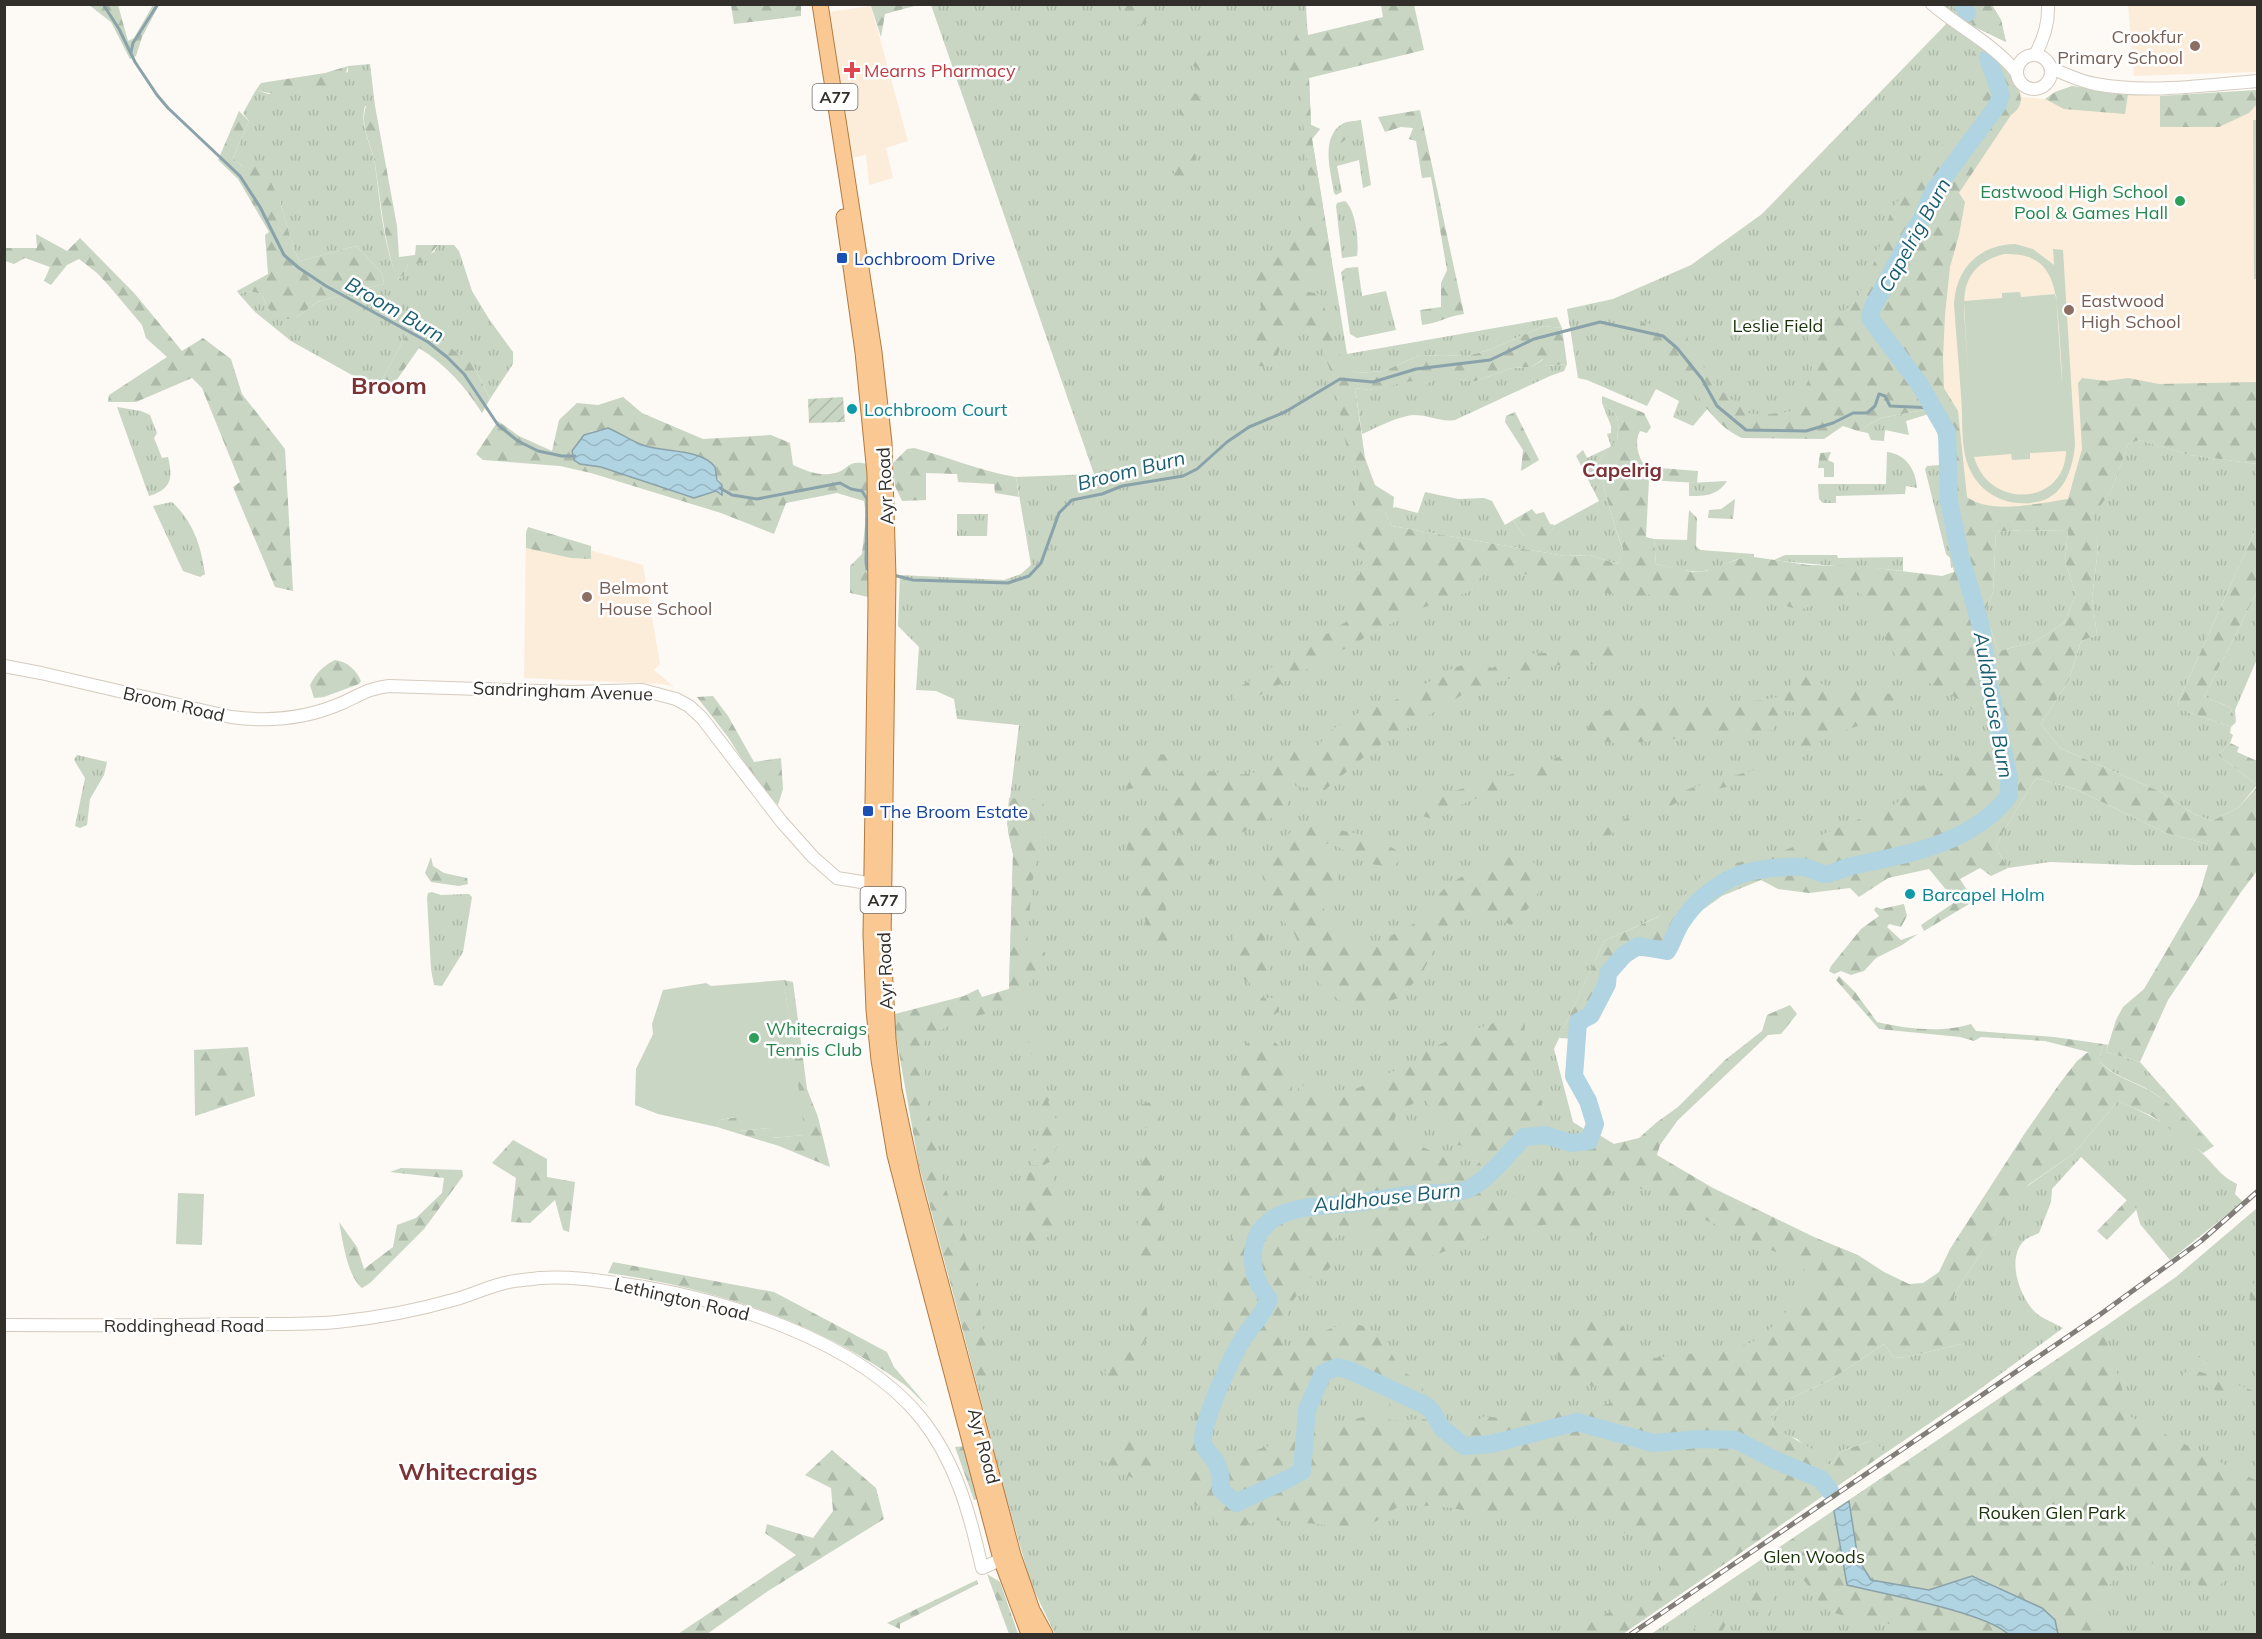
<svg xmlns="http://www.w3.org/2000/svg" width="2262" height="1639" font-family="Mulish,sans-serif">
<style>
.built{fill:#fceddb}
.grass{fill:url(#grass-tufts)}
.forest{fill:url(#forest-firs);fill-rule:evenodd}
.garden{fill:url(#garden-furrows)}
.pitch{fill:#c8d6c3;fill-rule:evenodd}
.water{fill:url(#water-waves);stroke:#8aa2aa;stroke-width:1.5}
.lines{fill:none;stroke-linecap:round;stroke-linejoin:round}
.stream{stroke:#8aa2aa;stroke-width:3}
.river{stroke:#b0d4e1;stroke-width:18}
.tertiary-casing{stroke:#d4cbbf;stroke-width:14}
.primary-casing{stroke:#b27a3f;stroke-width:17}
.tertiary{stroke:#fff;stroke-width:12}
.primary{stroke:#fac893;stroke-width:15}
.rail-casing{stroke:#817d78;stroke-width:5}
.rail{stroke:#fff;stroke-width:3;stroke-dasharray:9;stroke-linecap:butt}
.education-dot{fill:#8d6e63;stroke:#fff;stroke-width:2}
.health-dot{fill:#e0444e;stroke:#fff;stroke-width:2}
.leisure-dot{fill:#2e9e5b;stroke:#fff;stroke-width:2}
.transit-dot{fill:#1a4fb4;stroke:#fff;stroke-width:2}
.culture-dot{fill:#0f9aa8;stroke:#fff;stroke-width:2}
.labels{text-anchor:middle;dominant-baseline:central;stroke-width:5;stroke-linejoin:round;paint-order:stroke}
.shield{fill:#fff;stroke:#706d69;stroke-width:1.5}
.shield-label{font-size:16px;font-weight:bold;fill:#322e29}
.education-label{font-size:18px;fill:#785e54;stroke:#fff;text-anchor:start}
.health-label{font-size:18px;fill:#be3a42;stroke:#fff;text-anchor:start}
.leisure-label{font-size:18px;fill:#27864d;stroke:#fff;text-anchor:end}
.transit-label{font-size:18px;fill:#164399;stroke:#fff;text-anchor:start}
.park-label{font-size:18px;fill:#193209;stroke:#fff}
.culture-label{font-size:18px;fill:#0d838f;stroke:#fff;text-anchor:start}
.street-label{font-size:18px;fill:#322e29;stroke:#fff}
.water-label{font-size:20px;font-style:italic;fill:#195d70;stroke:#fff}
.neighbourhood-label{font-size:20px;font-weight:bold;fill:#7b3336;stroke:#fff}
.district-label{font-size:24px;font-weight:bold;fill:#7b3336;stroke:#fff}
</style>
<defs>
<pattern id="grass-tufts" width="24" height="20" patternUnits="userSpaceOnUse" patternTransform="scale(1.5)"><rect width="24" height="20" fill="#c8d6c3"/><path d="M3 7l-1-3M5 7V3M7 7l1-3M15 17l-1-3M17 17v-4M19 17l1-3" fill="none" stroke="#acb8a8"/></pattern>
<pattern id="forest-firs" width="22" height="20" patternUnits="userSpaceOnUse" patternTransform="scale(1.5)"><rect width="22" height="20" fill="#c8d6c3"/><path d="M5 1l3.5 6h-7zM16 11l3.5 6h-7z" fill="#acb8a8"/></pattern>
<pattern id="garden-furrows" width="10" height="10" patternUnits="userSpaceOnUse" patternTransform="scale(1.5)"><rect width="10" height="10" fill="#c8d6c3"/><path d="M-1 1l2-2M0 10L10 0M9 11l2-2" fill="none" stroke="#acb8a8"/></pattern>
<pattern id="water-waves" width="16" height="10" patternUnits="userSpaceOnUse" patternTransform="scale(1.5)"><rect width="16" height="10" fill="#b0d4e1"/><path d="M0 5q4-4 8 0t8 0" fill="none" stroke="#98b6c1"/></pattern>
</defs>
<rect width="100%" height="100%" fill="#fdf9f5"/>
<g class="built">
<path d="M2128 5H2257V72L2134 76Z"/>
<path d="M871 6 908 141 886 148 893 178 869 185 866 155 851 158 828 12Z"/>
<path d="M2072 86 2103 91 2160 96 2257 90V438L2085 510 1966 531 1949 464 1947 432 1884 296 2020 89 2022 97 2045 99 2055 92Z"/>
<path d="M526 532 643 565 660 664 654 670 674 687 662 684 524 678Z"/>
</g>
<g class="grass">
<path d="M931 5H1306L1311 125 1320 129 1312 139 1347 354 1557 317 1562 328 1544 326 1489 350 1467 356 1420 355 1384 371 1356 373 1350 369 1377 536 1666 583 1952 581 2016 743 1992 767 1604 941 1554 1049 1573 1122 1622 1153 1907 1305 1746 1396 1780 1510 1591 1634H1055L1031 1584 1005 1493 947 1269 894 1025 1009 989 1013 854 1008 832V815L1019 725 957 719 954 699 936 691 916 690 919 647 898 626 900 575 1004 580 1021 574 1031 565 1016 477 1094 474Z"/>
<path d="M1943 5H1992L2001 20 2006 42 1973 26Z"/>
<path d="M1950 20 1981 41 1997 78 1956 155 1934 408 1947 432 1949 472 1939 473V498L1954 567 1951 568 1950 558 1946 554 1925 469 1927 466 1940 465 1943 456 1932 413 1906 421 1909 435 1885 430 1884 441 1871 440 1868 433 1858 431 1881 418 1929 409 1761 431 1714 401 1693 426 1673 417 1679 401 1656 389 1647 406 1587 380 1578 378 1567 309 1613 299 1691 265 1762 214Z"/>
<path d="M370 64 375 106H365C359 128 372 144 375 165 380 200 383 247 398 279L404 275 408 265 434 252 438 245H454L459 251 472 291 489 319 513 352V364L490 399 474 367 412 324 377 389 291 341 255 312 239 294 248 291 262 294 266 305 296 318 317 302 384 284 382 273 356 246 300 261 294 250 280 201 250 168 243 167 233 158 249 121 243 113 256 90 268 94 348 72V66Z"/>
<path d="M1361 120 1371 185 1363 188 1359 160 1337 166 1342 192 1336 195 1334 193C1331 172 1320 138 1342 124 1347 121 1355 121 1361 120Z"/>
<path d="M1345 201C1356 210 1359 242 1357 256L1342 258 1336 206 1337 203Z"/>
<path d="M1358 267 1362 296 1386 291 1396 330 1357 338 1350 334 1341 272 1346 268Z"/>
<path d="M1544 359 1547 366 1567 364 1564 371 1550 376 1455 420C1439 423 1423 412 1407 416 1392 419 1376 428 1362 434L1355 388 1369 390 1439 374 1466 381H1476L1512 368 1532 367Z"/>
<path d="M1602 403C1621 415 1619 420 1617 442L1611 446 1607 434 1611 433V426Z"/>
<path d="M117 407 141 411 150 415 157 433 154 438 162 458 168 457C173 478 172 489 149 496Z"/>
<path d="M2139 440 2189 455 2257 464V526L2179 700 2178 706 2188 712 2231 727 2230 733 2233 735 2230 743 2218 755 2257 785 2239 807 2212 821 2194 814 2161 792 2060 748 2041 724 2069 680 2081 641 2097 635 2092 599 2098 549 2093 515 2112 489 2128 444Z"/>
<path d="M1610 447 1597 463C1606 492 1612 521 1623 550L1618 564 1589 555 1565 556 1392 526 1385 513 1395 507 1418 513 1425 492 1458 499 1484 498 1492 501 1505 525 1513 520 1524 536H1547L1555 525 1599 501 1576 456 1583 450 1587 458Z"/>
<path d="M1887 452C1906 454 1916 470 1917 488L1906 486 1905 494 1836 496V503H1823L1819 499 1818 484H1886Z"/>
<path d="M1727 481C1717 496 1705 496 1689 496V483Z"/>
<path d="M1735 499 1733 519 1708 518 1709 510 1721 509Z"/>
<path d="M172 502C193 521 201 546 205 574L200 577 183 571 153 506Z"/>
<path d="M1689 510 1697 518 1696 546 1700 550 1754 554V557C1737 555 1721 569 1704 571 1688 573 1671 567 1656 564L1654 539 1687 540Z"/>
<path d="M957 514H988L987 536H957Z"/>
<path d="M2022 530 2068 531 2065 561 2076 595 2064 623 2035 642 1998 651 1985 611 1993 592 1996 532Z"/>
<path d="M1785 555H1837L1838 558 1903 557V571C1860 566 1817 566 1774 560Z"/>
<path d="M2257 592V659L2235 710 2236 722 2230 707 2204 697Z"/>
<path d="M77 755 107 762 104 775 90 799 87 825 80 828 75 826 85 778 74 760Z"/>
<path d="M2036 778 2075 789 2166 833 2208 844V865H2133L2050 862 2008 868 1996 848 2003 832Z"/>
<path d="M432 892 441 895 469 894 472 897 463 952 442 986 434 985 431 969 427 898 428 893Z"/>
<path d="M2103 1044 2108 1045 2106 1052 2140 1062 2214 1146C2196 1129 2177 1110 2157 1095 2139 1082 2115 1078 2099 1061Z"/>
<path d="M2118 1101C2149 1114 2178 1130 2202 1153 2216 1166 2219 1175 2237 1184L2235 1194 2243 1202 2170 1260 2140 1224 2136 1209 2081 1157 2052 1189 2051 1202 2039 1233C2035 1235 2030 1237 2026 1239 2005 1256 2019 1296 2035 1312 2042 1319 2055 1323 2063 1328L1976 1392 1881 1456V1448L1871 1441 1841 1451 1831 1464H1827L1797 1439 1785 1435 1773 1427 1771 1416 1783 1402 1830 1380 1884 1344 1894 1358 1907 1357 1962 1344 1954 1302 1955 1293 1975 1262 2026 1187 2073 1154Z"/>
<path d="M2257 1208V1634H1651L2103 1328 2176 1277Z"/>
</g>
<g class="forest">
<path d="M879 4H918V5L885 14 881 37 871 6Z"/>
<path d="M89 5H118L128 41 134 38 153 5H159L142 37 136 56 130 59 111 22Z"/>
<path d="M731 5H801V16L734 24Z"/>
<path d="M1122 5H1149L1145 24C1124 26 1118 27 1122 5Z"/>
<path d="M1381 5H1414L1424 50 1309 78 1311 125 1320 129 1312 139 1332 263 1305 291 1320 294 1342 362 1356 373 1384 371 1420 355 1467 356 1489 350 1544 326 1562 328 1567 364 1547 366 1543 359 1532 367 1512 368 1476 381H1466L1440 375 1425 386 1412 381 1369 390 1355 388 1365 458 1375 485 1394 497 1393 509 1385 513 1392 526 1565 556 1589 555 1618 564 1623 549C1612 521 1606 492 1597 463L1613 443 1617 442C1619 420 1621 415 1602 403V396L1644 413 1651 427 1647 433 1640 431C1634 442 1638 458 1646 467L1698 471 1697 483 1649 480 1646 537 1654 539 1656 564 1693 572 1706 571 1747 556 1808 565 1860 566 1942 576 1954 572 1939 498V473L1949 472 1947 432 1934 408 1881 418 1858 431 1843 426 1824 439 1742 438C1712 425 1692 388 1677 361L1656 352 1638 333 1641 322 1686 333 1690 346 1717 387 1748 413 1763 415 1792 411C1814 371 1818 370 1804 325L1835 319 1857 300 1876 258 1892 208 1943 144 1971 116 1982 103 1984 83 1971 63 1975 51C1984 57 1997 61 2004 68 2016 82 2031 102 2011 115L1959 193 1965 202 1959 235 1950 267 1945 315 1943 358 1944 388 1958 411 1967 497C1991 515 2039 503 2068 499L2082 449 2078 383 2082 378 2106 381 2128 378 2159 384 2257 382V464L2189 455 2139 440 2128 444 2112 489 2094 515 2098 549 2092 599 2097 635 2081 641 2069 680 2041 724 2060 748 2161 792 2194 814 2212 821 2239 807 2257 787V871L2241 892 2168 1000 2140 1062 2106 1052 2116 1020 2123 1007 2144 989 2199 895 2208 865V844L2166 833 2075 789 2036 778 2003 832 1996 848 2008 868 1991 876 1980 868 1960 879 1974 901 1924 931 1921 925 1958 900 1948 892 1929 869 1888 878 1859 897 1850 888 1809 893 1778 889 1761 880 1722 896 1687 921 1663 957 1614 955 1597 1014 1579 1039 1559 1038 1604 941 1658 917 1675 906 1703 874 1731 864 1774 855 1895 804 1946 770 1964 749H1978L1995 740 1991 724 1960 700 1904 669 1885 639 1871 604 1859 592 1833 598 1800 610 1772 602 1729 596 1685 598 1657 593 1628 598 1517 572 1490 569 1480 578 1474 590 1416 610 1236 708 1233 691 1354 617 1348 581 1360 574 1359 566 1374 555V551L1363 550 1349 541 1361 477 1347 449 1333 378 1318 337 1304 327 1295 326C1283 339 1278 350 1275 367L1259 366 1250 332 1261 307 1251 270 1287 246 1300 228 1308 173 1300 92 1283 63 1306 14 1308 35 1383 17ZM2022 530 2068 531 2065 561 2076 595 2064 623 2035 642 1998 651 1985 611 1993 592 1996 532Z"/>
<path d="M1963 5H1992L2001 20 2006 42 1973 26Z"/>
<path d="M1208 46 1212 61V67L1206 71 1199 70 1192 65 1197 48Z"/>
<path d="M348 66 343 83C316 88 282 99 256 90L261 83 325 73Z"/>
<path d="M2072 86 2128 94 2125 114 2064 109 2045 99 2055 92Z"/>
<path d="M2257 90V104L2249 113 2219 127H2160V96Z"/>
<path d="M1192 93 1198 94 1202 101V118L1193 123 1183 118 1179 113 1183 100Z"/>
<path d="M366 106H375L397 226 399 257 415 255 416 245H438L424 262 408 265 404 275 397 279C384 243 381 203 375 164 372 143 359 128 366 106Z"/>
<path d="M1420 110 1464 314C1448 316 1439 323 1422 325L1420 310 1441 307V283L1447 270 1431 177 1422 178 1416 141 1409 139 1413 128 1401 127 1385 132 1378 117Z"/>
<path d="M239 111 249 121 233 158 243 167 263 166 280 201 294 250 300 261 356 246 382 273 384 284 317 302 296 318 278 320 266 305 262 294 248 291 239 294 237 291 268 274 265 235 269 232 238 179 218 160Z"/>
<path d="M1344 123H1346L1350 136 1341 143 1332 139 1336 131Z"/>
<path d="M1183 145H1193L1196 162 1183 188 1171 182Z"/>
<path d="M36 234 67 251 80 238 135 294 182 351 203 338 231 359 242 394 285 449 293 591 275 587 233 487 240 482 202 388 192 378 136 402H108L109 395 167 357 146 338 142 325 110 287 97 273 79 259 67 265 51 285 44 281 50 267 25 258 14 264 5 261V242L6 248H37Z"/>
<path d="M412 324 466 358 474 367 490 399 482 413C465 386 446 365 419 348L387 394 377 389Z"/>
<path d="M623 397 642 413 703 439 771 435 790 443 793 465C807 471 820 477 835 473 849 470 847 459 867 464L870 552 868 597 850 593V566L862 554 866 516 864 501 837 493 786 503 774 534 721 513 591 473 560 466 483 460 476 454 498 421 519 436 552 451 559 420 577 403 598 405ZM608 428 648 447 687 453 704 458 722 485 721 494 716 491 694 498 601 467 580 464 590 432Z"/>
<path d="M1515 412 1539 460 1521 471 1523 450 1505 422 1506 416Z"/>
<path d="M914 448C948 457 980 471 1016 477L1019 497 995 493 994 484 958 482 957 474 926 473V500L902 501 895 486 893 463 907 449Z"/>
<path d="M1831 452 1828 460 1834 463V477H1824V468H1818L1820 453Z"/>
<path d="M1532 509 1536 514 1544 512 1550 524 1555 525 1547 536H1524L1513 520Z"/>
<path d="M2257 526V592L2204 697 2230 707 2236 722 2231 727 2188 712 2178 707 2179 700Z"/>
<path d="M528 527 591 546V559L571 558 526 548V532Z"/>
<path d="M1618 640 1626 650 1615 661 1592 664H1564L1539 669 1465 693 1372 750 1325 790 1295 786 1296 775 1288 777 1289 800 1285 811C1265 821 1233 839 1211 842 1194 844 1174 829 1159 822L1158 807 1169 781 1180 773 1193 768 1230 775 1248 774 1265 769 1281 751 1296 743 1313 752 1331 730 1373 704 1391 702 1413 691 1453 668 1476 661 1492 668 1517 655 1592 649Z"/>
<path d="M335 660C348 662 356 670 361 681L359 684 324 697 314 698 310 685C316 673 323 666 335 660Z"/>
<path d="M1808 676 1831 689 1894 694 1897 703 1885 715 1819 741 1802 758 1796 746 1794 712 1783 710 1773 730 1618 744 1589 738 1588 721 1604 711 1763 700 1786 695 1793 681Z"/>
<path d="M713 696 728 716 754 762 781 758 783 789 778 805 756 781 728 737 697 697Z"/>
<path d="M2230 743 2239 747 2237 752 2257 761V785L2218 755Z"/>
<path d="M1154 753 1167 755C1168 761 1169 768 1164 773 1158 779 1136 789 1128 789L1118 780Z"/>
<path d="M1559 757 1567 765 1561 772 1512 785 1467 802 1432 819 1423 816 1420 801 1471 786 1488 777 1498 779Z"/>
<path d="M1754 770 1761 772 1760 778 1751 783 1737 784 1691 796 1582 848 1584 839 1691 788Z"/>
<path d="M1009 798 1043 801 1046 818 1032 883 1027 944 1033 949 1045 952 1044 975 1031 978 1024 1004C999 1010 937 1023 923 1044L928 1111 944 1185 976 1262 981 1318 993 1378 977 1383 919 1166 894 1025 895 1014 964 996 978 989 982 997 1009 989 1013 854 1007 824Z"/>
<path d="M1126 820 1152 830 1162 838 1212 859 1213 864C1189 862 1182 882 1162 891 1167 909 1172 938 1163 955H1155L1152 948 1123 828Z"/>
<path d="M1316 825 1373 837 1396 850 1398 862 1392 867C1368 866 1351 857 1332 842L1320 846 1338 873 1337 889 1323 905 1328 925C1339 933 1358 948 1373 943 1388 938 1419 923 1430 912 1435 907 1436 898 1441 892 1455 877 1514 845 1532 861 1556 881 1528 911 1511 925L1488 913 1469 909 1461 915 1437 944 1421 975 1399 998 1365 1008 1339 1000 1312 977 1295 935 1279 915 1269 891 1265 870 1272 851 1292 831Z"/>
<path d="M431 857 433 866 444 873 467 878 468 884 459 886 431 882 425 873Z"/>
<path d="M1904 904 1907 916 1901 927 1889 924 1887 927 1901 940 1918 934 1902 945 1876 958 1864 971 1851 975 1841 971 1834 974 1829 971 1831 966 1861 929 1879 916 1874 910 1876 907 1881 909Z"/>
<path d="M1250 927 1259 929 1264 937 1270 975 1255 987 1237 975 1233 935Z"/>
<path d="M1839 976 1855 992 1877 1022C1906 1029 1943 1033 1971 1024L1976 1031 2054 1037 2103 1044 2099 1061C2114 1078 2137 1082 2155 1094 2174 1106 2197 1130 2214 1146L2203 1153 2152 1116 2118 1101 2073 1154 2028 1185 1975 1262 1955 1293 1954 1302C1969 1318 1968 1324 1962 1344L1907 1357 1894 1358 1884 1344 1830 1380 1783 1402 1771 1416 1773 1427 1825 1456 1827 1464H1831L1841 1451 1871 1441 1875 1442 1881 1448V1456L1623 1634H1570L1630 1601 1652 1591 1663 1570C1654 1544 1646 1541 1622 1532V1514L1619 1505 1613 1506 1605 1512 1567 1519 1545 1513H1479L1446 1507 1414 1505 1399 1506 1370 1525 1357 1528 1274 1520H1259L1244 1526 1231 1527 1219 1524 1201 1507 1188 1502 1189 1475 1179 1453 1194 1427 1195 1404 1203 1396 1221 1403 1206 1442 1224 1461 1324 1427 1379 1413 1392 1421 1419 1419 1472 1423 1485 1416 1499 1418 1532 1408 1568 1410 1610 1404 1615 1391 1612 1380 1594 1387 1557 1370C1558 1361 1557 1351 1559 1342 1561 1335 1569 1325 1575 1320 1594 1304 1623 1319 1631 1341 1632 1345 1633 1350 1634 1354L1647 1359 1737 1348 1761 1338 1812 1285 1809 1273 1780 1254 1699 1217 1653 1192 1623 1184 1600 1201 1599 1232 1582 1238C1577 1234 1572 1229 1566 1227 1545 1221 1519 1228 1498 1231L1491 1225 1485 1238 1425 1258 1385 1259 1377 1263H1368C1364 1253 1369 1244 1367 1233L1358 1228 1337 1236 1331 1246C1336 1267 1329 1274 1309 1278L1290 1305 1281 1352 1255 1376 1248 1379H1240L1232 1386 1214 1382C1215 1365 1222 1349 1223 1332 1224 1323 1219 1318 1218 1310 1212 1276 1226 1241 1246 1215 1226 1188 1238 1071 1249 1039L1257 1034H1267C1294 1061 1294 1063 1291 1099L1298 1103V1086L1308 1085 1318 1099 1346 1089 1358 1088 1417 1060 1427 1050 1470 1031 1497 1022 1515 1018 1525 1021 1524 1035 1543 1110 1538 1128 1515 1136 1476 1176 1473 1170 1480 1161V1153L1474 1147 1457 1145 1428 1103 1426 1090 1414 1103 1397 1112 1393 1125C1424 1159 1472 1154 1487 1204L1537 1188 1558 1169 1565 1171 1574 1179C1595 1164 1587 1154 1579 1134L1588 1128 1614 1144 1639 1138 1657 1122 1678 1107 1725 1060 1762 1031 1767 1015 1790 1005 1797 1014 1781 1034 1768 1035 1678 1120 1660 1145 1657 1155 1713 1188 1814 1237 1858 1255 1884 1272 1909 1284 1923 1283 1939 1272 1950 1249 2025 1133 2060 1083 2077 1061 2088 1052 2045 1041 1981 1037 1974 1041 1960 1037 1879 1029 1836 980Z"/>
<path d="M784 980 793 982 807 1089 818 1117 830 1167 779 1146 717 1127 720 1120 737 1117 739 1131 770 1128 772 1138 804 1135Z"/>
<path d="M1244 992 1253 998 1251 1007 1239 1004 1236 1000 1240 994Z"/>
<path d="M1261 998H1275L1279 1005V1012L1273 1015 1258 1008Z"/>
<path d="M1156 1003 1168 1004 1167 1010 1161 1016 1149 1012Z"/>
<path d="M1036 1033 1042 1037 1041 1050 1032 1055 1029 1046V1038Z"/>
<path d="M248 1047 255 1096 195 1116 194 1050Z"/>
<path d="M1051 1090 1052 1096 1048 1102C1061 1126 1062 1136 1051 1161L1044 1165H1032L1033 1153 1042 1129 1039 1104Z"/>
<path d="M1155 1100C1163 1109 1162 1116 1156 1126L1143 1128 1140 1121 1139 1106Z"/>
<path d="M513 1140 547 1159V1177L575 1182 569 1232 563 1230 555 1200 530 1223 511 1222 516 1178 492 1163Z"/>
<path d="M1149 1145 1156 1149 1163 1183 1161 1241 1143 1271 1135 1262 1142 1156Z"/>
<path d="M401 1168 462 1170 463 1176 424 1229 370 1283 362 1288C347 1276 343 1241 339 1222L357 1247 364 1269 393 1247 397 1225 416 1218 442 1193 444 1178 390 1172Z"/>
<path d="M1052 1171 1058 1209 1055 1228 1038 1248 1021 1239 1019 1213 1028 1172Z"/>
<path d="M2127 1200 2137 1209 2107 1240 2097 1231Z"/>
<path d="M613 1262 774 1292 887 1352 894 1367 929 1408C920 1400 912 1390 902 1383 816 1321 712 1288 608 1273Z"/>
<path d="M2257 1277V1319L2249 1317 2250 1291Z"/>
<path d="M1138 1296 1146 1301 1149 1334 1135 1359 1132 1376 1118 1383 1107 1379 1105 1372 1124 1350 1130 1332 1131 1309Z"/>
<path d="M1341 1324C1380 1322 1382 1343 1402 1370 1407 1375 1416 1379 1422 1383L1424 1394 1403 1408 1393 1407 1379 1393 1370 1390 1363 1382H1336L1292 1396 1277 1394C1274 1388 1270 1379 1273 1372 1282 1347 1319 1334 1341 1324Z"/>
<path d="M2103 1328 2131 1417 2257 1481V1541L2212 1595 2169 1563 2128 1564 2107 1588 2097 1619 2113 1634H2058L2055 1620 1972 1576 1929 1590 1871 1580 1858 1559 1849 1501Z"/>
<path d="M2206 1350 2213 1353 2198 1371 2257 1392V1402L2208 1388 2183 1375Z"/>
<path d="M1127 1437 1147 1440 1155 1455 1153 1476 1143 1482 1114 1470 1100 1457 1114 1438Z"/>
<path d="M965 1446 979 1499 974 1500 955 1447Z"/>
<path d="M832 1450 876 1488 884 1519 768 1591 707 1634H678L796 1555 765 1533 767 1524 813 1538 833 1511 831 1488 805 1475Z"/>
<path d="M1834 1511 1847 1585C1884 1594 1984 1612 2008 1634H1914C1903 1621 1849 1620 1829 1611 1817 1605 1813 1587 1802 1579 1792 1572 1770 1567 1758 1562Z"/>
<path d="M987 1574 1000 1582 1018 1634H1009Z"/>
<path d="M977 1580 978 1584 900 1624V1629L887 1623Z"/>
<path d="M1768 1586 1775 1594 1769 1619 1744 1604 1753 1594Z"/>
<path d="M1714 1613 1727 1622 1721 1634H1693L1694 1628Z"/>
</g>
<path class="garden" d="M843 397 845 422 809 423 808 399Z"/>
<g class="pitch">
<path d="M2253 120H2258V279H2254Z"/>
<path d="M2015 244 2033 249 2054 265 2053 249 2063 250 2075 445C2073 467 2065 494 2041 501 2006 510 1973 492 1965 455 1961 436 1963 415 1961 396 1959 365 1956 335 1954 304 1956 268 1979 245 2015 244ZM2004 254C2055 252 2056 289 2059 328 2060 347 2062 366 2062 384L2056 294 2021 297 2020 292 2002 293V298L1964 301 1968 377C1967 360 1966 343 1965 326 1962 290 1964 265 2004 254ZM2066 451C2065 506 1989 510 1974 457L2011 454 2012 460 2030 459V453Z"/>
<path d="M784 980 805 1135 771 1138 770 1128 738 1131 736 1117 720 1120 717 1127 658 1114 635 1105 636 1069 653 1034 652 1024 663 990 706 983 711 986Z"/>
<path d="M178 1193 204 1194 202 1245 176 1244Z"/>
</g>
<g class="water">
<path d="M608 428C620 433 631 441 643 445 663 453 701 448 715 467L717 480 722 485V495L716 491 694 498 601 467 580 464 574 460 572 451 584 435Z"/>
<path d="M1849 1501 1858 1559 1871 1580 1929 1590 1972 1576 2042 1608 2055 1620 2058 1634H2008C1984 1612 1884 1594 1847 1585L1834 1511Z"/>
</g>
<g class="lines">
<g class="stream">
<path d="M103 4 119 29 135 62 157 95 168 108 240 176 260 207 284 255 299 268 326 286 428 342 447 357 464 374 498 425 518 441 538 451 562 456H575"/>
<path d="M131 52 133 43 158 4"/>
<path d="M720 488 732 495 757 499 840 483 851 489 862 491 867 499 866 562 867 569 869 570"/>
<path d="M893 575 913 580 1008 583 1029 576 1041 563 1059 513 1072 500 1102 494 1122 486 1183 476 1197 469 1227 442 1249 427 1285 412 1340 379 1373 382 1416 369 1490 360 1534 339 1600 322 1663 336 1677 348 1702 379 1717 406 1746 430 1806 431 1833 423 1853 413H1867L1875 406 1879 394 1885 396 1890 406 1934 408"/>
<path d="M2257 1545H2258"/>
</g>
<g class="river">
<path d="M1963 4 1967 13"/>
<path d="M1830 1491 1821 1479 1777 1461 1736 1440 1699 1439 1653 1443 1577 1422 1491 1444 1464 1446 1442 1428 1432 1411 1425 1405 1349 1370 1337 1367 1323 1373 1307 1410 1302 1471 1288 1479 1236 1503 1221 1490C1221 1481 1221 1471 1216 1463 1212 1454 1203 1450 1203 1440 1203 1419 1232 1356 1244 1337 1253 1323 1263 1316 1269 1299 1257 1284 1252 1272 1253 1253 1257 1204 1317 1207 1353 1203 1374 1201 1395 1196 1417 1194 1432 1192 1448 1194 1462 1191 1484 1186 1508 1153 1524 1137L1545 1135 1571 1143 1589 1141 1595 1124 1588 1101 1574 1076 1578 1022 1591 1015 1607 984 1608 973 1624 955 1638 946 1667 951C1673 942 1675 932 1681 923 1693 904 1712 888 1732 878 1749 869 1784 866 1803 867 1811 868 1818 873 1825 874 1833 874 1843 868 1851 866 1909 854 1971 844 2009 796V779L1987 675 1981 626 1960 555 1949 501 1947 432 1920 385 1870 318 1872 309 1912 234 1922 219 1933 192 1997 106 2001 95 1988 58"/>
</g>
<g class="tertiary-casing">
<g id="tertiary">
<path d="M1932 4C1961 29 1993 43 2017 73"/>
<circle cx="2034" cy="72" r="17"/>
<path d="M2035 55C2044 39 2049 22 2048 4"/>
<path d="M2051 68C2065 74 2079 81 2095 84 2148 94 2204 85 2258 81"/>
<path d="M4 666 41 673 231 717C269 722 306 719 342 703 360 695 369 688 389 686L572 692 642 690 676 699 689 706 702 718 781 821 813 857 837 878 880 885"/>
<path d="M4 1325C81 1325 158 1326 235 1324 269 1324 303 1325 337 1322 376 1318 415 1311 453 1300 469 1296 485 1288 501 1284 513 1280 527 1280 540 1278 568 1276 596 1280 624 1284 721 1298 857 1339 921 1418 956 1462 970 1514 982 1568L1007 1557"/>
</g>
</g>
<g class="primary-casing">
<g id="primary">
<path d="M820 4 874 352 884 443 888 576 883 945 888 1039 894 1090 913 1179 1013 1555 1032 1610 1045 1634"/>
<path d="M844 217 863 352 875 474 876 603 871 935 874 1010 879 1060 895 1155 916 1237 1001 1559 1029 1634"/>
</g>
</g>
<use href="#tertiary" class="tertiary"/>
<use href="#primary" class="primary"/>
<g class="rail-casing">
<path id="rail" d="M1631 1634 2098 1316 2201 1241 2258 1191"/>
</g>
<use href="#rail" class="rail"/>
</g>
<g class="education-dot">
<circle cx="2195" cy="46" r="6"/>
<circle cx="2069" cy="310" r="6"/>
<circle cx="587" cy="597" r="6"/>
</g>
<path class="health-dot" d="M849 61h6v6h6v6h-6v6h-6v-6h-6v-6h6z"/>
<g class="leisure-dot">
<circle cx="2180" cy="201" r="6"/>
<circle cx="754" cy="1038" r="6"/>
</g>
<g class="transit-dot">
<rect x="836" y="252" width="12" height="12" rx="3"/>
<rect x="862" y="805" width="12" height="12" rx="3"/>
</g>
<g class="culture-dot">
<circle cx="852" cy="409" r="6"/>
<circle cx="1910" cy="894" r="6"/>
</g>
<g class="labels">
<g class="shield">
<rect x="812.5" y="84" width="45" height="26" rx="4.5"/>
<rect x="860.5" y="887" width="45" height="26" rx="4.5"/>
</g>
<g class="shield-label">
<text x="835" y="97">A77</text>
<text x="883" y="900">A77</text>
</g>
<g class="education-label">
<text x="2183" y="36" text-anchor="end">Crookfur<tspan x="2183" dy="21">Primary School</tspan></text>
<text x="2081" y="300">Eastwood<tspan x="2081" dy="21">High School</tspan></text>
<text x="599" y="587">Belmont<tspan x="599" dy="21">House School</tspan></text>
</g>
<g class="health-label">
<text x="864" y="70">Mearns Pharmacy</text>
</g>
<g class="leisure-label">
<text x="2168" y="191">Eastwood High School<tspan x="2168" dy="21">Pool &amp; Games Hall</tspan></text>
<text x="766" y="1028" text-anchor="start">Whitecraigs<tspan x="766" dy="21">Tennis Club</tspan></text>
</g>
<g class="transit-label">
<text x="854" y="258">Lochbroom Drive</text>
<text x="880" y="811">The Broom Estate</text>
</g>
<g class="park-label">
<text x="1778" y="325">Leslie Field</text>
<text x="2052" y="1512">Rouken Glen Park</text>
<text x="1814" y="1556">Glen Woods</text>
</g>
<g class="culture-label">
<text x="864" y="409">Lochbroom Court</text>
<text x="1922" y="894">Barcapel Holm</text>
</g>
<g class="street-label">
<text transform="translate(885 486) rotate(-93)">Ayr Road</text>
<text transform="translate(563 691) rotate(2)">Sandringham Avenue</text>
<text transform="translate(174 704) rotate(13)">Broom Road</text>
<text transform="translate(885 971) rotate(-92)">Ayr Road</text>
<text transform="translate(682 1299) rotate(13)">Lethington Road</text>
<text x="184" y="1325">Roddinghead Road</text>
<text transform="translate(984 1446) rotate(75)">Ayr Road</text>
</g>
<g class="water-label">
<text transform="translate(1914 235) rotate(-61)">Capelrig Burn</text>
<text transform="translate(395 309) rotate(30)">Broom Burn</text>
<text transform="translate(1131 470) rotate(-14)">Broom Burn</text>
<text transform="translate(1994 705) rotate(80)">Auldhouse Burn</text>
<text transform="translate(1387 1197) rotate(-6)">Auldhouse Burn</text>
</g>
<g class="neighbourhood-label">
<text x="1622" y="469">Capelrig</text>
</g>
<g class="district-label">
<text x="389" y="385">Broom</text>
<text x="468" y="1471">Whitecraigs</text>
</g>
</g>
<rect width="2262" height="1639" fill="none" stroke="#322e29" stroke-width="12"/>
</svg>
